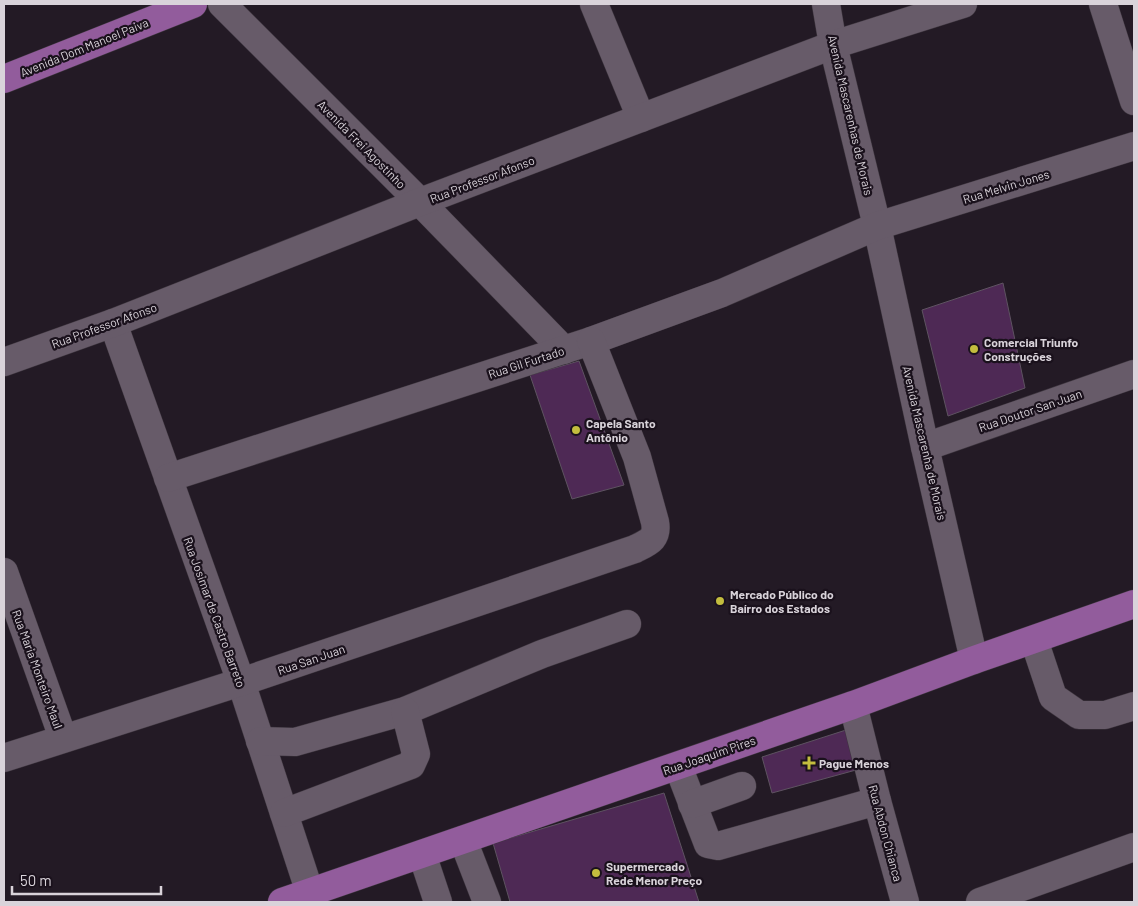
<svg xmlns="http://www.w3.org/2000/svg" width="1138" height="906" font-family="Barlow,sans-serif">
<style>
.building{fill:#4e2955;stroke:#5e5361}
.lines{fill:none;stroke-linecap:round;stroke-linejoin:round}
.minor-casing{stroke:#3e363f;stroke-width:29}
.major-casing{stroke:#3e363f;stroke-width:29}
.minor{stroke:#675b69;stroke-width:28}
.major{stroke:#925c9c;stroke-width:28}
.poi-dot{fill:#c3bd3e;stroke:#1a111c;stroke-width:2}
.labels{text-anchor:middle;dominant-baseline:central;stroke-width:4.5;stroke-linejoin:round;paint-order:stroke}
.street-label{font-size:12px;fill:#d9d3da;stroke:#1a111c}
.poi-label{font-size:12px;font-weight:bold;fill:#d9d3da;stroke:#1a111c;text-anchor:start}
</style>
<rect width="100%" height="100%" fill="#231a25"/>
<g class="building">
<path d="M1003 283 1025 388 948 416 922 310Z"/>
<path d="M579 361 624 485 572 499 530 375Z"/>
<path d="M846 730 856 770 772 793 762 757Z"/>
<path d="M664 793 699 902H510L493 843Z"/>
</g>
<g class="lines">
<g class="minor-casing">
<g id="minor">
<path d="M222 4 420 202 564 350"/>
<path d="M594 4 641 118"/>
<path d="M826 4 833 45 877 226 925 447 974 660"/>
<path d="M1103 4 1134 101"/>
<path d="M113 323 241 682 313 902"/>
<path d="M4 362 113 323 420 202 833 45 963 4"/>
<path d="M925 447 1134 374"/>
<path d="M168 478 591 341 722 293 877 226 1134 146"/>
<path d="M4 572 63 738"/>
<path d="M1034 640 1053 697 1079 715H1105L1134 706"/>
<path d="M853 705 877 801 905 902"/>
<path d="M260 741 295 742 405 711 542 654 627 624"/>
<path d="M4 758 241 682 635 549C649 542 658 539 655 522L637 457 591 341"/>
<path d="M678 766 708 844 718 846 877 801"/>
<path d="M692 804 742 786"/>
<path d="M284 813 411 765 416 754 405 711"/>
<path d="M463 840 487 902"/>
<path d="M422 854 438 902"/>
<path d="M980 902 1134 847"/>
</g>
</g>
<g class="major-casing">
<g id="major">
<path d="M4 79 193 4"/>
<path d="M282 902 853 705 974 660 1134 604"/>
</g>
</g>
<use href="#minor" class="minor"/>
<use href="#major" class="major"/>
</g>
<g class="poi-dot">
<circle cx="974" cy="349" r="5"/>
<circle cx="576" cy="430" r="5"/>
<circle cx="720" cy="601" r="5"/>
<path d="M806.5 755.5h5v5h5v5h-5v5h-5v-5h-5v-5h5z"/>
<circle cx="596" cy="873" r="5"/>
</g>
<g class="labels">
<g class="street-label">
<text transform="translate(84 47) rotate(-22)">Avenida Dom Manoel Paiva</text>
<text transform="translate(851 115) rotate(77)">Avenida Mascarenhas de Morais</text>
<text transform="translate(362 144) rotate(45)">Avenida Frei Agostinho</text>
<text transform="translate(482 179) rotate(-21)">Rua Professor Afonso</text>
<text transform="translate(1006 186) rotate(-17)">Rua Melvin Jones</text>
<text transform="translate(104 325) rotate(-20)">Rua Professor Afonso</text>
<text transform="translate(526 362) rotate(-18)">Rua Gil Furtado</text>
<text transform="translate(1030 410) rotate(-19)">Rua Doutor San Juan</text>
<text transform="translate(925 443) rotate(77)">Avenida Mascarenha de Morais</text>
<text transform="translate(215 612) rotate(70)">Rua Josimar de Castro Barreto</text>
<text transform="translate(311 659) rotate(-19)">Rua San Juan</text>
<text transform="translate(38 669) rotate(70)">Rua Maria Monteiro Maul</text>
<text transform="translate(709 755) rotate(-19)">Rua Joaquim Pires</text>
<text transform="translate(886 833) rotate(75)">Rua Abdon Chianca</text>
</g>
<g class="poi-label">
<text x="984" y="342">Comercial Triunfo<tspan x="984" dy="14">Construções</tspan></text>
<text x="586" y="423">Capela Santo<tspan x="586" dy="14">Antônio</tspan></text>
<text x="730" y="594">Mercado Público do<tspan x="730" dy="14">Baírro dos Estados</tspan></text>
<text x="819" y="763">Pague Menos</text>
<text x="606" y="866">Supermercado<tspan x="606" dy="14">Rede Menor Preço</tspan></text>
</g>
</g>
<rect width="1138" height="906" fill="none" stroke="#d9d3da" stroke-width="10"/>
<path d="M12 886v8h149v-8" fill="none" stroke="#d9d3da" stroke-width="2.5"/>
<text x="20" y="886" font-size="15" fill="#d9d3da" stroke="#1a111c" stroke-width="4" paint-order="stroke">50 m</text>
</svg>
